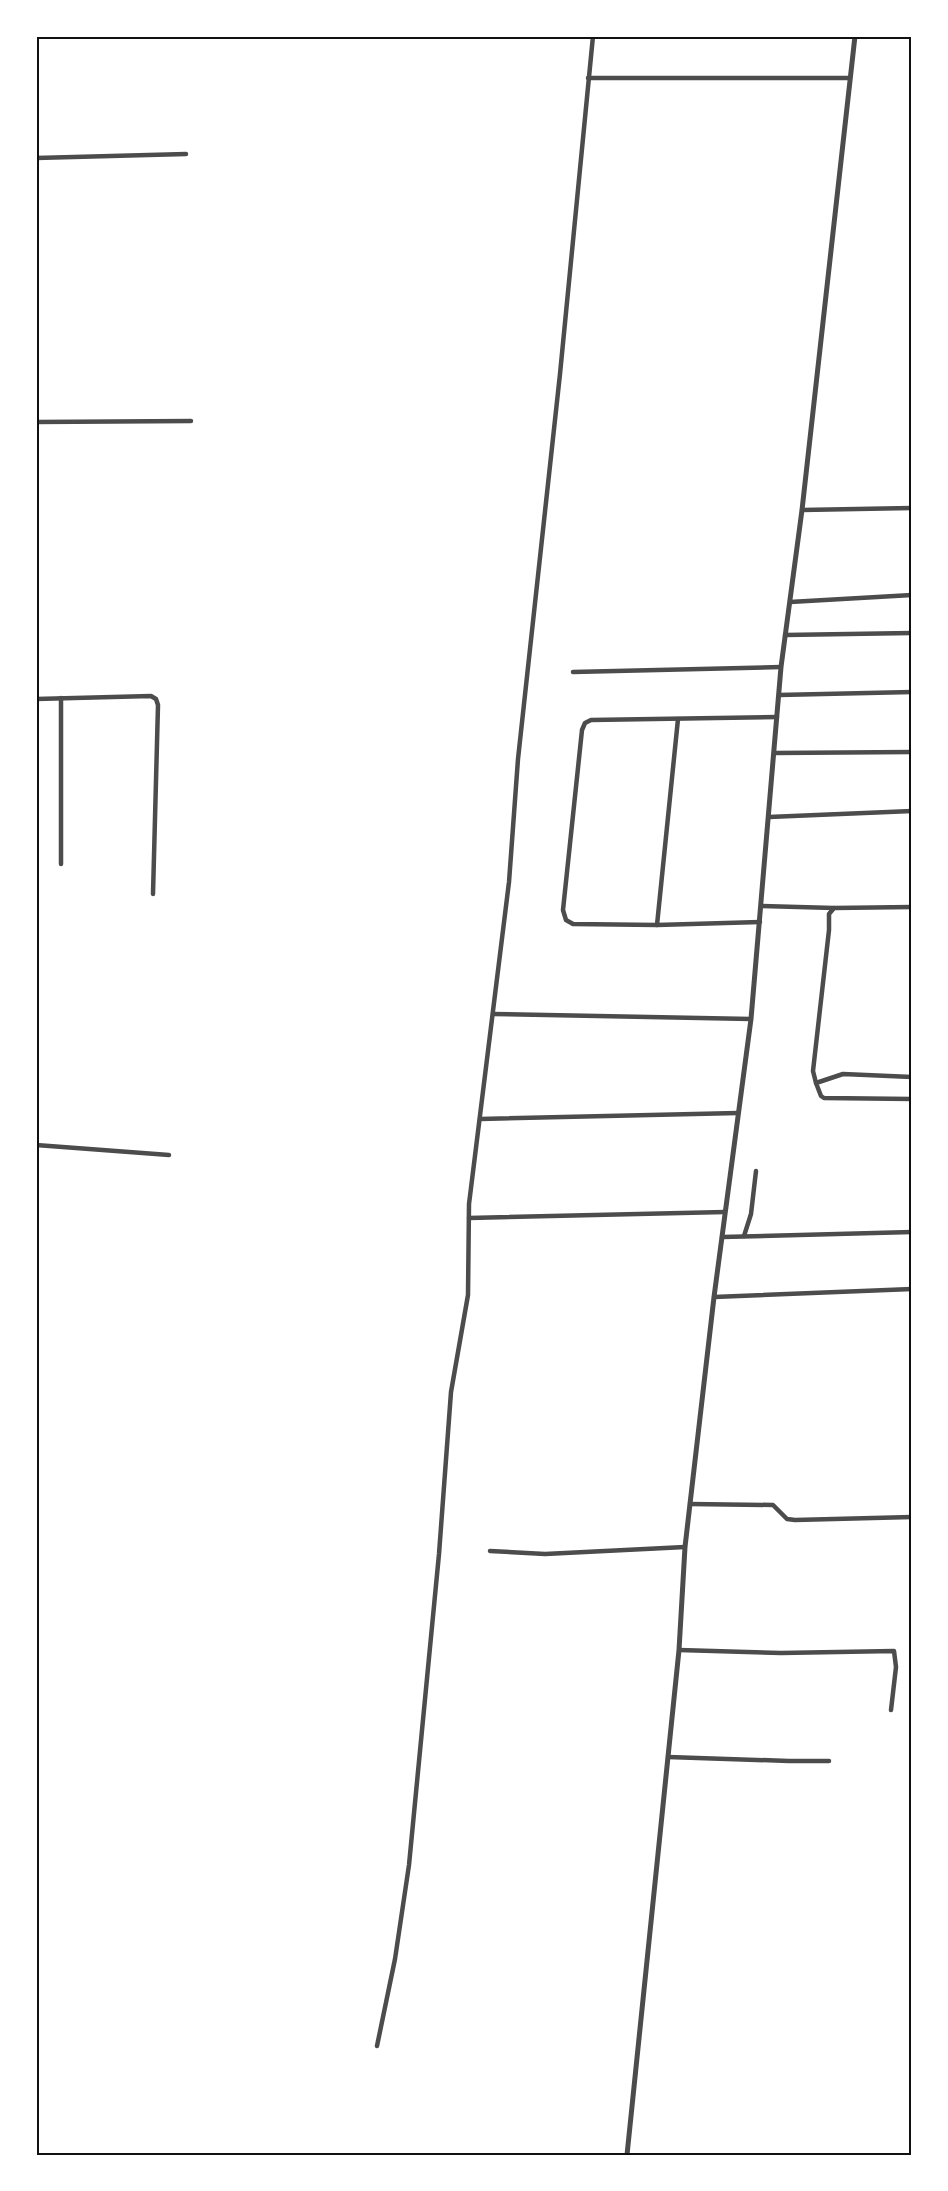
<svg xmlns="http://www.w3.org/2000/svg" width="948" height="2191" font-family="Karla,sans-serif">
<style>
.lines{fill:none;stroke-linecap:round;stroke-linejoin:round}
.minor{stroke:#4c4c4c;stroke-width:4.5}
.tertiary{stroke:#4c4c4c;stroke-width:5}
.neatline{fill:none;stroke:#111;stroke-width:2}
</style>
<rect width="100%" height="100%" fill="#fff"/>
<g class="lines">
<g class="minor">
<path d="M588 78H849"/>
<path d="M36 158 186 154"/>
<path d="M36 422 191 421"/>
<path d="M802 510 912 508"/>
<path d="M790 602 912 595"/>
<path d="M785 635 912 633"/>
<path d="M573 672 781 667"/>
<path d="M779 695 912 692"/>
<path d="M36 699 151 696 156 699 158 705 153 894"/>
<path d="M774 753 912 752"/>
<path d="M769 817 912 811"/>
<path d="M61 864V698"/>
<path d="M762 906 834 908"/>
<path d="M760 922 657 925 573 924 566 920 563 910 582 730 585 723 591 720 777 717"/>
<path d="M657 925 678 719"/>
<path d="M493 1014 751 1019"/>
<path d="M912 1077 843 1074 816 1083 821 1096 824 1098 912 1099"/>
<path d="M816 1083 813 1071 829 930V914L834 908 912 907"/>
<path d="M480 1119 738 1113"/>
<path d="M36 1145 169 1155"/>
<path d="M469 1218 725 1212"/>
<path d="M744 1236 751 1214 756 1171"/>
<path d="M722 1237 912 1232"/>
<path d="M714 1297 912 1289"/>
<path d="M690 1504 773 1505 787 1519 795 1520 912 1517"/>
<path d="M490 1551 545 1554 685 1547"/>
<path d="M679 1650 781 1653 894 1651 896 1667 891 1710"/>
<path d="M668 1757 789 1761H829"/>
<path d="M377 2046 395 1959 409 1865 439 1554 451 1392 468 1295 469 1204 509 882 518 759 560 374 593 36"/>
</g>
<path class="tertiary" d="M627 2155 679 1650 685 1547 714 1297 751 1019 781 667 802 510 855 36"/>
</g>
<rect width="948" height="2191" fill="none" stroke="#ffffff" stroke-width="75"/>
<rect x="38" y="38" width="872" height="2116" class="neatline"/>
</svg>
